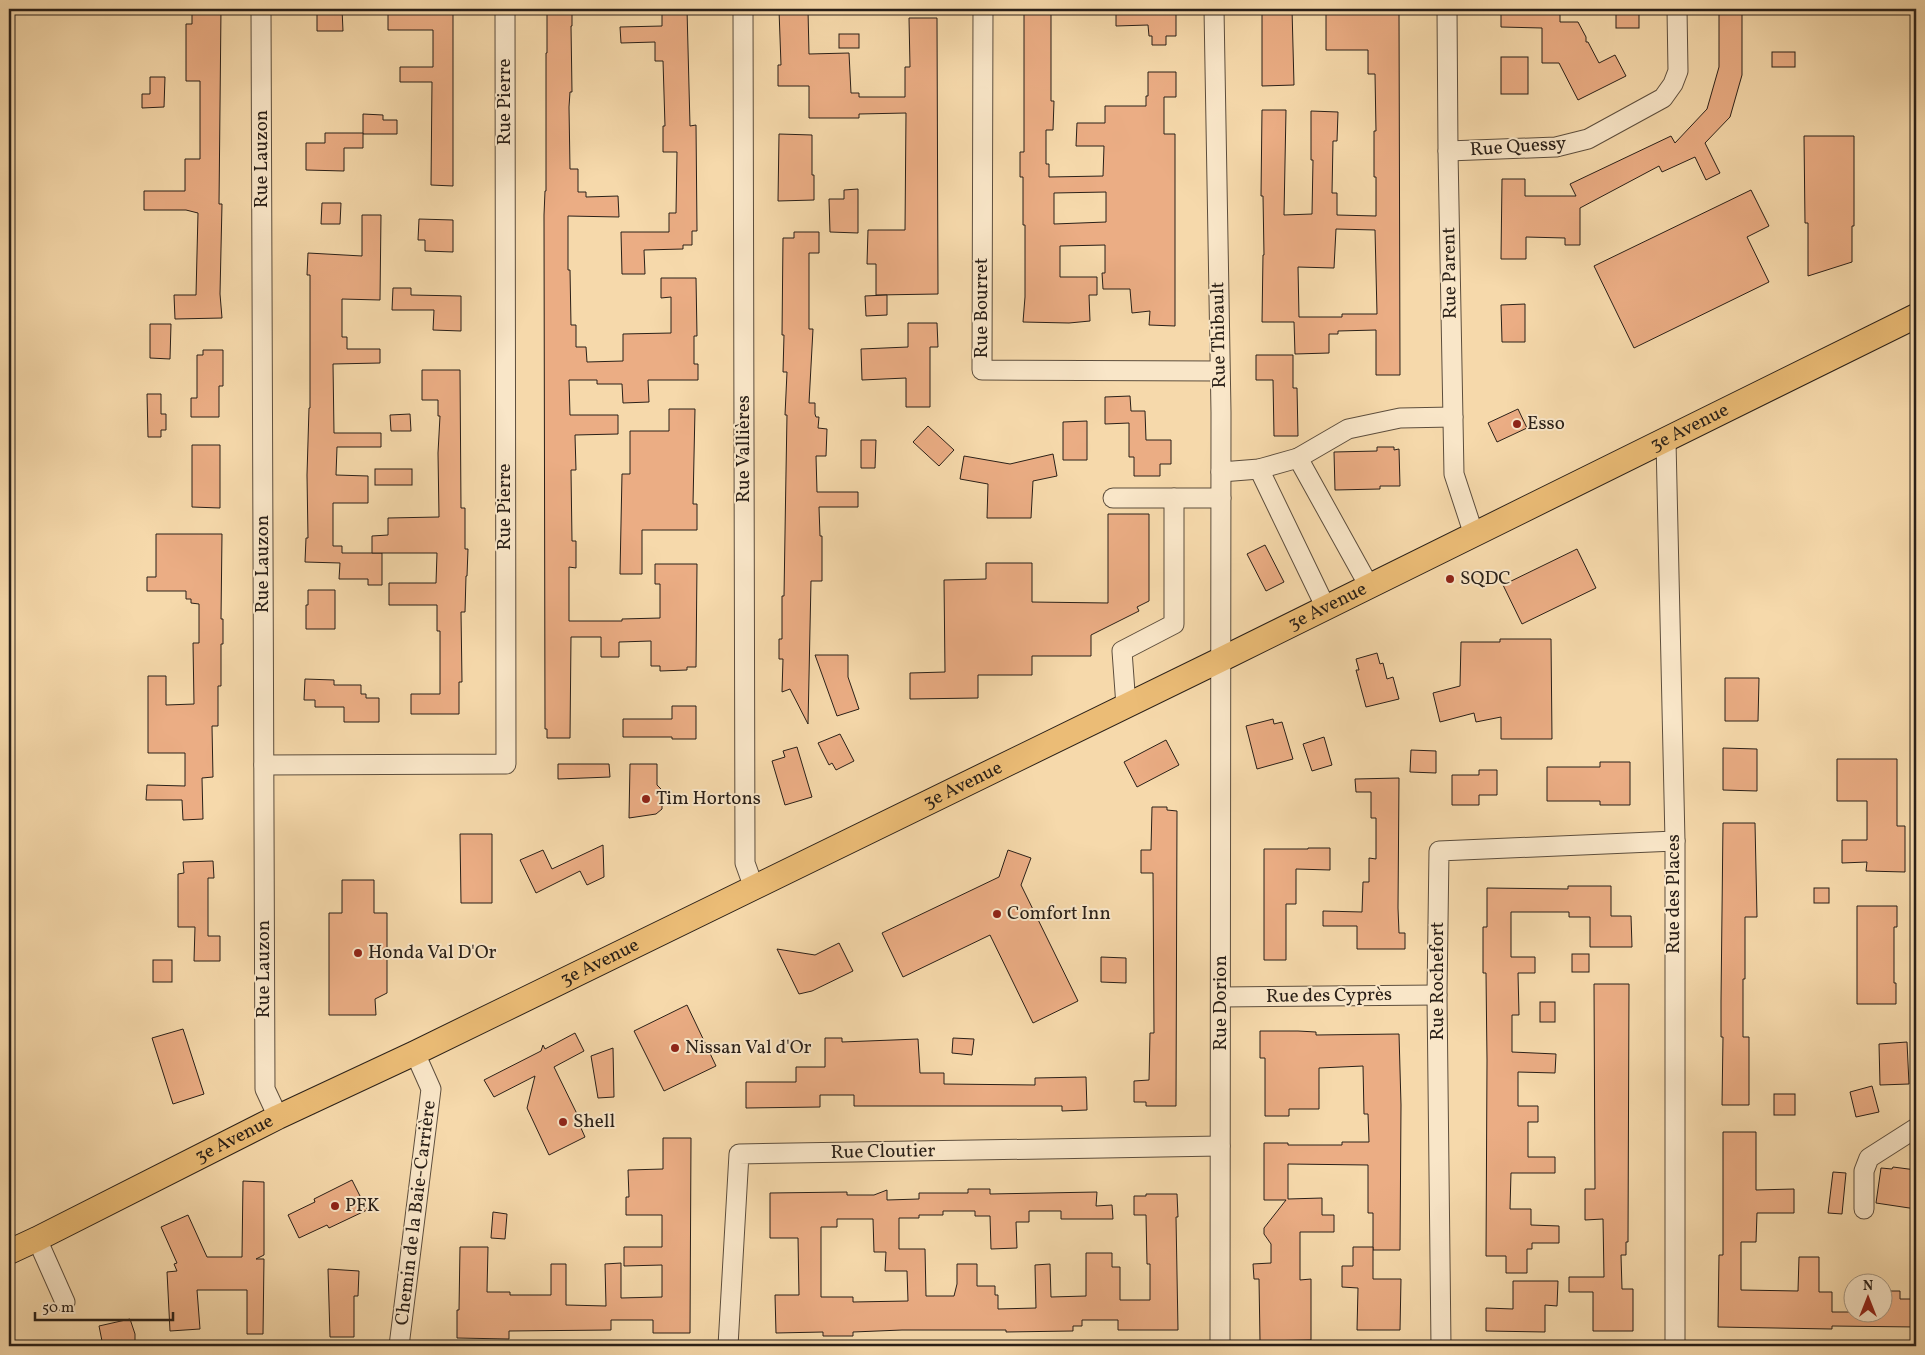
<svg xmlns="http://www.w3.org/2000/svg" width="1925" height="1355" font-family="Vollkorn,serif">
<style>
.building{fill:#ebad84;stroke:#2a2018;fill-rule:evenodd}
.lines{fill:none;stroke-linecap:round;stroke-linejoin:round}
.minor-casing{stroke:#5d4e3d;stroke-width:21}
.major-casing{stroke:#2a2018;stroke-width:26}
.minor{stroke:#f9e6c8;stroke-width:19}
.major{stroke:#ebbc76;stroke-width:24}
.poi-dot{fill:#8f2418;stroke:#f9e6c8;stroke-width:2}
.labels{text-anchor:middle;dominant-baseline:central;stroke-width:4;stroke-linejoin:round;paint-order:stroke}
.street-label{font-size:19px;fill:#2a2018;stroke:#f9e6c8}
.poi-label{font-size:19px;fill:#2a2018;stroke:#f9e6c8;text-anchor:start}
</style>
<rect width="100%" height="100%" fill="#f6d9ab"/>
<filter id="stains"><feTurbulence type="fractalNoise" baseFrequency=".004" numOctaves="4"/><feColorMatrix values="0 0 0 0 .2 0 0 0 0 .09 0 0 0 0 .02 0 0 0 .5 -.17"/></filter>
<radialGradient id="worn" r=".72"><stop offset=".6" stop-color="#630" stop-opacity="0"/><stop offset="1" stop-color="#630" stop-opacity=".3"/></radialGradient>
<g class="building">
<path d="M192 9H221L219 204H222L220 294 222 318 175 319 174 295H196L198 213 186 210H144V191H185V159H200V81H186V24H192Z"/>
<path d="M317 9H342L343 31H317Z"/>
<path d="M432 9H453V186L431 185 432 82H400V67H433V30H388V14L425 13V10Z"/>
<path d="M547 9H572V26H571L572 92H570L569 107 570 169H578V192H586V197L618 196 619 217 568 216V270H570L571 325H576V347H586L587 362 623 361V334L671 333V297L661 298V278H696L697 336H694V364H698V380H648L649 402 623 403 622 384H597V380H569L570 415H618V434L575 435 576 470H571L572 541H576V568L569 567V621H622V619L660 618V584H655V564H697L696 667H687V670L660 671V666H651V641L619 642V657H601V637H571L570 738H547V729H545L544 215 545 191H546V53H547Z"/>
<path d="M662 9H687L690 126 696 125 697 231H692V245H683V249L644 250 645 274H622L621 232H669V213H676L677 152H663V126H665L663 61H655V42L621 43 620 27 662 26Z"/>
<path d="M1024 9H1051V101H1054L1053 130H1046V164H1049V177L1103 176 1104 146H1076L1077 123H1105V106H1146V96H1148V72H1176V97H1164V134H1175V326L1149 325 1150 311 1132 313 1130 289H1103L1102 273H1105V245L1060 246V277H1097V295H1089L1090 321 1069 323 1023 322 1025 297V225H1023V177H1020V152H1024ZM1106 192V222L1054 224V193Z"/>
<path d="M1116 9H1176V36H1166V45H1152V36H1149L1148 25 1116 26Z"/>
<path d="M1262 9H1292L1294 85 1262 86Z"/>
<path d="M1343 9H1399L1400 375H1376V330L1338 331V334H1329V353L1295 354 1294 322H1262L1263 255H1264L1263 196H1261L1262 110H1286L1284 215 1312 214 1313 160H1311V111L1338 112 1337 141H1333L1332 193H1337V215L1376 216V177H1374V131H1376L1375 74H1368V50H1326V14H1343ZM1336 229 1375 230 1377 314H1342V317H1299L1298 267 1334 268Z"/>
<path d="M1501 9H1560V22H1578L1586 37V42H1588L1599 63 1615 55 1626 76 1578 100 1559 63H1542V28L1501 27Z"/>
<rect x="1616" y="9" width="23" height="19"/>
<path d="M1719 9H1742V75L1730 117 1705 143 1720 173 1706 180 1695 157 1662 172 1659 166 1580 208V245H1565V238L1526 237V259H1501L1502 179H1525V196H1576L1570 184 1671 136 1675 143 1707 109 1719 67Z"/>
<path d="M779 10H808L809 54 849 53 851 93H859V97H905V67H910L909 18H937L938 294 876 295V264H867L868 230H905L906 113 859 114V118H809V86H778V65H781Z"/>
<rect x="839" y="34" width="20" height="14"/>
<rect x="1772" y="52" width="23" height="15"/>
<rect x="1501" y="57" width="27" height="37"/>
<path d="M150 77H165L164 107 142 108V94H150Z"/>
<path d="M363 114 383 115V120H397V134H363Z"/>
<path d="M325 133H363V148H344V171L306 170V143H325Z"/>
<path d="M779 134 812 135V175H814V200L778 201Z"/>
<path d="M1804 136H1854V226H1852V262L1808 276V223H1805Z"/>
<path d="M858 189V233L830 232 829 199H844V190Z"/>
<path d="M1751 190 1769 226 1747 237 1769 282 1634 348 1594 266Z"/>
<path d="M322 203H341L340 224H321Z"/>
<path d="M362 215H381L380 300 342 299V337H347V349H380V363L333 364 334 433H381V447H337L336 475 368 476V503H333V546H342V553H382V585H368V579H339L340 563 305 562 306 538H308L307 475 309 408H310V275H307L308 253 362 256Z"/>
<path d="M419 219 453 220V252L425 251V240H418Z"/>
<path d="M794 232H819V253H809V329H813L809 403H815V414L816 417H819L818 428 827 429 826 456H816L817 492H858V507H819L820 536H822V581H811L808 724 790 689 782 692 783 659H779V639H782V596H784L786 472 787 415H785L787 372H783L784 335H782L783 238H794Z"/>
<path d="M393 288H411V295L461 296V331L433 330 434 310H392Z"/>
<path d="M887 295V315L866 316 865 296Z"/>
<path d="M1525 304V342H1502L1501 305Z"/>
<path d="M908 323H937L938 347H930V407H906V378L862 380 861 349 908 347Z"/>
<path d="M150 324H171L170 359 150 358Z"/>
<path d="M203 350H223V386H219V417H191V398H197V355H203Z"/>
<path d="M1256 355H1293V388H1297L1298 436H1274L1273 380H1256Z"/>
<path d="M422 370H460L461 508H465V549H468L467 576H466L465 612H461L462 682H459V714H411V694H440V631H437V605H389V583H436L437 553H372V536L388 535V518L439 517 438 453 440 416H438V400H422Z"/>
<path d="M147 394H161V414H166V430H161V437H148Z"/>
<path d="M1130 396 1131 411H1145L1146 440H1171V464H1160V476H1134V457H1129V423L1105 424V397Z"/>
<path d="M669 409H695L693 504H697V530H642V574H620L622 474H630V431H669Z"/>
<path d="M1518 409 1527 428 1497 442 1488 423Z"/>
<path d="M410 414 411 431H391L390 415Z"/>
<path d="M1087 421V460H1063V422Z"/>
<path d="M928 426 954 450 939 466 913 442Z"/>
<path d="M861 440H876L875 468H861Z"/>
<path d="M192 445H220V508L192 507Z"/>
<path d="M1377 447H1394V450L1399 449 1400 486H1380V489L1335 490 1334 452 1377 451Z"/>
<path d="M1053 454 1057 476 1033 481 1031 518H987L988 484 960 479 964 456 1010 464Z"/>
<rect x="375" y="469" width="37" height="16"/>
<path d="M1108 514H1149V601L1137 607 1139 611 1091 635V656H1032V675H978V698L910 699V673L945 672 944 580 986 579V563H1032V602L1108 603Z"/>
<path d="M156 534H222L221 619H223V644H221V686H218V726H212L213 777 202 778 203 819 183 820 182 800H146L147 785 185 786V753H148V676H166V705L194 704 193 643H199V604L191 603V599H186V591H147V577H156Z"/>
<path d="M1265 545 1284 582 1266 591 1247 554Z"/>
<path d="M1577 549 1596 588 1522 624 1503 585Z"/>
<path d="M308 590H335V629H306V605H308Z"/>
<path d="M1500 639H1551L1552 739H1501V717L1476 722 1474 713 1440 722 1433 693 1460 686 1461 642H1500Z"/>
<path d="M1377 653 1380 664 1383 663 1387 679 1393 677 1399 699 1366 707 1356 670H1359L1356 659Z"/>
<path d="M815 655H848V677L859 709 837 716Z"/>
<path d="M1725 678H1759L1758 721H1725Z"/>
<path d="M305 679 334 680V685H361V694H366V698H379V722H344V707H315V700H304Z"/>
<path d="M672 706H696V739H672V737H623V719H672Z"/>
<path d="M1273 719 1274 724 1282 722 1293 759 1257 769 1246 726Z"/>
<path d="M840 734 854 761 836 770 832 763 829 765 818 743Z"/>
<path d="M1324 737 1332 765 1312 771 1303 744Z"/>
<path d="M1166 740 1179 765 1137 787 1124 762Z"/>
<path d="M797 747 812 797 785 805 772 761 785 757 783 751Z"/>
<path d="M1723 748 1757 749V791L1723 790Z"/>
<path d="M1411 750 1436 751V773L1410 772Z"/>
<path d="M1837 759H1897V826H1905V872L1866 871 1867 862 1842 863V840H1867V801H1837Z"/>
<path d="M1600 762H1630V805H1600V801H1547V767H1600Z"/>
<path d="M558 764H609L610 777 558 779Z"/>
<path d="M630 764H657V785L662 790V809L656 814 629 818Z"/>
<path d="M1479 770H1497V795H1479V805H1452V775H1479Z"/>
<path d="M1399 778 1398 908 1399 933H1405V949H1357V926H1323V911L1362 912 1363 882H1369V858L1376 859V818H1371V792H1356L1355 779Z"/>
<path d="M1152 807H1167V810L1177 811 1176 1106H1146V1102H1134V1081L1149 1080 1150 1033H1154L1153 873H1141V850H1151Z"/>
<path d="M1723 823H1755L1757 917H1745V979H1743V1037H1749V1105H1722L1723 1037H1721V1001Z"/>
<path d="M460 834H492V903H461Z"/>
<path d="M603 845 604 877 587 885 580 871 536 893 520 860 543 850 552 869Z"/>
<path d="M1308 848H1330V870L1296 869V904H1286V960H1264V849H1308Z"/>
<path d="M1008 850 1031 858 1021 885 1078 1001 1033 1023 990 935 903 977 882 933 999 877Z"/>
<path d="M213 861 214 878H208V936H220V961H194L195 927H178V874L184 873 183 862Z"/>
<path d="M342 880H374V913H387V993L375 999 376 1015H329V913H342Z"/>
<path d="M1568 886H1611V916H1631L1632 947H1590V917H1569V912H1511V957H1535V973H1518L1519 1015H1512V1052L1556 1054 1555 1073 1518 1072V1106H1538V1122H1528V1157H1555V1173H1511L1510 1209H1531V1225L1559 1226V1243H1532V1249H1527V1273H1506V1256H1486L1487 1060 1486 973H1483V927H1487V888L1568 889Z"/>
<rect x="1814" y="888" width="15" height="15"/>
<path d="M1857 906H1897V927H1894V983H1896V1004H1857Z"/>
<path d="M839 943 853 971 812 991 799 994 777 949 815 955Z"/>
<rect x="1572" y="954" width="17" height="18"/>
<path d="M1101 957 1126 958V983L1101 982Z"/>
<rect x="153" y="960" width="19" height="22"/>
<path d="M1594 984H1629L1628 1242H1626V1255H1621L1622 1289H1633V1331H1593V1292H1569V1277H1604L1603 1219 1585 1220V1189H1595Z"/>
<rect x="1540" y="1002" width="15" height="20"/>
<path d="M687 1005 716 1066 664 1091 634 1031Z"/>
<path d="M183 1029 204 1094 173 1104 152 1038Z"/>
<path d="M1260 1031H1298L1316 1032V1035L1399 1034 1401 1105 1400 1250H1373V1213H1368V1165L1288 1164V1199L1322 1198V1215H1334V1232H1300V1280L1311 1279V1340L1260 1341 1259 1279H1254L1253 1264 1271 1263V1244L1264 1234V1228L1286 1200H1264V1143H1288V1145H1342V1142H1369L1368 1114H1364L1363 1066 1319 1068V1109H1289V1116H1265V1058H1260Z"/>
<path d="M575 1033 584 1051 554 1067 578 1116 576 1117 585 1137 549 1155 527 1108 535 1076 494 1097 484 1080 541 1051 543 1045 545 1049Z"/>
<path d="M825 1038H842V1042L918 1039 920 1073H944V1084L1035 1085V1078L1086 1077 1087 1110 1062 1111V1106H854V1095H820V1107L746 1108V1082H796V1067H825Z"/>
<path d="M953 1038 974 1039 972 1055 952 1053Z"/>
<path d="M1907 1042 1909 1084 1880 1085 1879 1044Z"/>
<path d="M613 1048 614 1097 598 1098 591 1056Z"/>
<path d="M1872 1086 1879 1112 1856 1117 1850 1092Z"/>
<rect x="1774" y="1094" width="21" height="21"/>
<path d="M1723 1132H1756V1190L1794 1189V1213H1757L1756 1242H1741V1290L1798 1291 1799 1257H1819V1292H1832V1312H1882V1291H1900V1299H1916V1327L1832 1326V1329L1718 1327 1719 1255H1723Z"/>
<path d="M663 1138H691L690 1333H653V1320H611V1330L509 1331V1339L457 1338V1310H459L460 1247H488L487 1292H510V1295H551V1264H566V1305L606 1306 605 1264 621 1263V1298L662 1297V1265L624 1266V1247H662V1215H626V1197H629L628 1170 663 1169Z"/>
<path d="M1893 1167 1916 1170V1209L1876 1203 1881 1168 1892 1169Z"/>
<path d="M1833 1172 1846 1173 1842 1214 1828 1213Z"/>
<path d="M352 1180 367 1210 329 1228 327 1225 299 1238 288 1215 315 1202 314 1199Z"/>
<path d="M243 1181 264 1182V1255L256 1259H264L263 1334H247V1290H197L200 1329 170 1331 167 1272 177 1271 174 1264 177 1263 161 1227 188 1215 207 1257H242Z"/>
<path d="M968 1189H990V1194L1097 1192 1096 1206 1112 1205 1113 1219H1061V1211H1029V1222H1016L1017 1248 991 1249 990 1216H975V1211H943V1215H919V1218H899V1249H925L926 1296H954L957 1284V1264H977V1286H995V1295H998V1309L1036 1308 1035 1265 1050 1264 1051 1297 1086 1296V1253H1112V1267H1120V1300H1150V1264H1147L1146 1215H1134V1196H1146V1194H1177L1178 1217H1176L1178 1330H1118V1320H1082V1326H1073V1331L1006 1332V1330H902L853 1332V1336H823V1332L776 1333 775 1295H799L798 1238H770V1193L847 1192V1195H874L887 1190V1200L919 1199V1193H968ZM837 1219H873L874 1252H886L885 1271H907L908 1301 853 1302V1297H821V1227H837Z"/>
<path d="M493 1212 507 1214 505 1239 491 1238Z"/>
<path d="M1353 1247H1373V1279H1401L1400 1330H1357L1358 1288 1342 1287V1266H1353Z"/>
<path d="M328 1269 359 1271 358 1296H354V1337H330Z"/>
<path d="M1513 1281H1558L1557 1306 1545 1305V1332L1486 1331V1308L1513 1309Z"/>
<path d="M130 1319 135 1334V1346H103L99 1326Z"/>
</g>
<g class="lines">
<g class="minor-casing">
<g id="minor">
<path d="M261 9 265 1089 278 1117"/>
<path d="M743 9 745 863 754 888"/>
<path d="M983 9 982 370 1219 371"/>
<path d="M1214 9 1221 412 1220 1346"/>
<path d="M1447 9 1448 151 1454 474 1474 535"/>
<path d="M1448 151 1556 147 1588 139 1663 98 1673 84 1678 71 1677 9"/>
<path d="M1666 441 1675 841V1346"/>
<path d="M1298 458 1369 586"/>
<path d="M1259 469 1326 608"/>
<path d="M1221 472 1259 469 1298 458 1348 429 1400 418 1453 417"/>
<path d="M1113 498H1221"/>
<path d="M1126 706 1122 651 1174 624V498"/>
<path d="M264 765 506 764 505 9"/>
<path d="M1221 997 1437 995"/>
<path d="M1864 1209V1171L1869 1158 1916 1128"/>
<path d="M37 1239 65 1302"/>
<path d="M399 1346 431 1089 415 1053"/>
<path d="M728 1346 739 1154 1220 1146"/>
<path d="M1441 1346 1437 995 1439 851 1675 841"/>
</g>
</g>
<g class="major-casing">
<g id="major">
<path id="s1" d="M9 1252 37 1239 278 1117 415 1053 1220 660 1916 316"/>
</g>
</g>
<use href="#minor" class="minor"/>
<use href="#major" class="major"/>
</g>
<g class="poi-dot">
<circle cx="1517" cy="424" r="5"/>
<circle cx="1450" cy="579" r="5"/>
<circle cx="646" cy="799" r="5"/>
<circle cx="997" cy="914" r="5"/>
<circle cx="358" cy="953" r="5"/>
<circle cx="675" cy="1048" r="5"/>
<circle cx="563" cy="1122" r="5"/>
<circle cx="335" cy="1206" r="5"/>
</g>
<g class="labels">
<g class="street-label">
<text transform="translate(505 102) rotate(-90)">Rue Pierre</text>
<text transform="translate(1518 147) rotate(-4)">Rue Quessy</text>
<text transform="translate(262 159) rotate(-90)">Rue Lauzon</text>
<text transform="translate(1450 273) rotate(-91)">Rue Parent</text>
<text transform="translate(982 308) rotate(-90)">Rue Bourret</text>
<text transform="translate(1219 335) rotate(-91)">Rue Thibault</text>
<text stroke="none"><textPath href="#s1" startOffset="1872">3e Avenue</textPath></text>
<text transform="translate(744 449) rotate(-90)">Rue Vallières</text>
<text transform="translate(505 507) rotate(-90)">Rue Pierre</text>
<text transform="translate(263 564) rotate(-90)">Rue Lauzon</text>
<text stroke="none"><textPath href="#s1" startOffset="1468">3e Avenue</textPath></text>
<text stroke="none"><textPath href="#s1" startOffset="1062">3e Avenue</textPath></text>
<text transform="translate(1674 894) rotate(-90)">Rue des Places</text>
<text stroke="none"><textPath href="#s1" startOffset="658">3e Avenue</textPath></text>
<text transform="translate(264 969) rotate(-90)">Rue Lauzon</text>
<text transform="translate(1438 981) rotate(-90)">Rue Rochefort</text>
<text transform="translate(1329 996) rotate(-1)">Rue des Cyprès</text>
<text transform="translate(1221 1003) rotate(-90)">Rue Dorion</text>
<text stroke="none"><textPath href="#s1" startOffset="252">3e Avenue</textPath></text>
<text transform="translate(883 1152) rotate(-1)">Rue Cloutier</text>
<text transform="translate(416 1213) rotate(-83)">Chemin de la Baie-Carrière</text>
</g>
<g class="poi-label">
<text x="1527" y="424">Esso</text>
<text x="1460" y="579">SQDC</text>
<text x="656" y="799">Tim Hortons</text>
<text x="1007" y="914">Comfort Inn</text>
<text x="368" y="953">Honda Val D'Or</text>
<text x="685" y="1048">Nissan Val d'Or</text>
<text x="573" y="1122">Shell</text>
<text x="345" y="1206">PFK</text>
</g>
</g>
<rect width="1925" height="1355" fill="none" stroke="#f6d9ab" stroke-width="30"/>
<rect x="10" y="10" width="1905" height="1335" fill="none" stroke="#2a2018" stroke-width="2.5"/>
<rect x="15" y="15" width="1895" height="1325" fill="none" stroke="#2a2018"/>
<g transform="translate(1868 1298)"><circle r="24" fill="#f9e6c8" stroke="#a69782"/>
<path d="M0-4L9 19L0 12L-9 19Z" fill="#8f2418"/>
<text y="-8" font-size="14" font-weight="bold" text-anchor="middle" fill="#2a2018">N</text>
</g>
<path d="M35 1312v8h138v-8" fill="none" stroke="#2a2018" stroke-width="2.5"/>
<text x="42" y="1312" font-size="15" fill="#2a2018" stroke="#f9e6c8" stroke-width="4" paint-order="stroke">50 m</text>
<rect width="100%" height="100%" filter="url(#stains)"/>
<rect width="100%" height="100%" fill="url(#worn)"/>
</svg>
